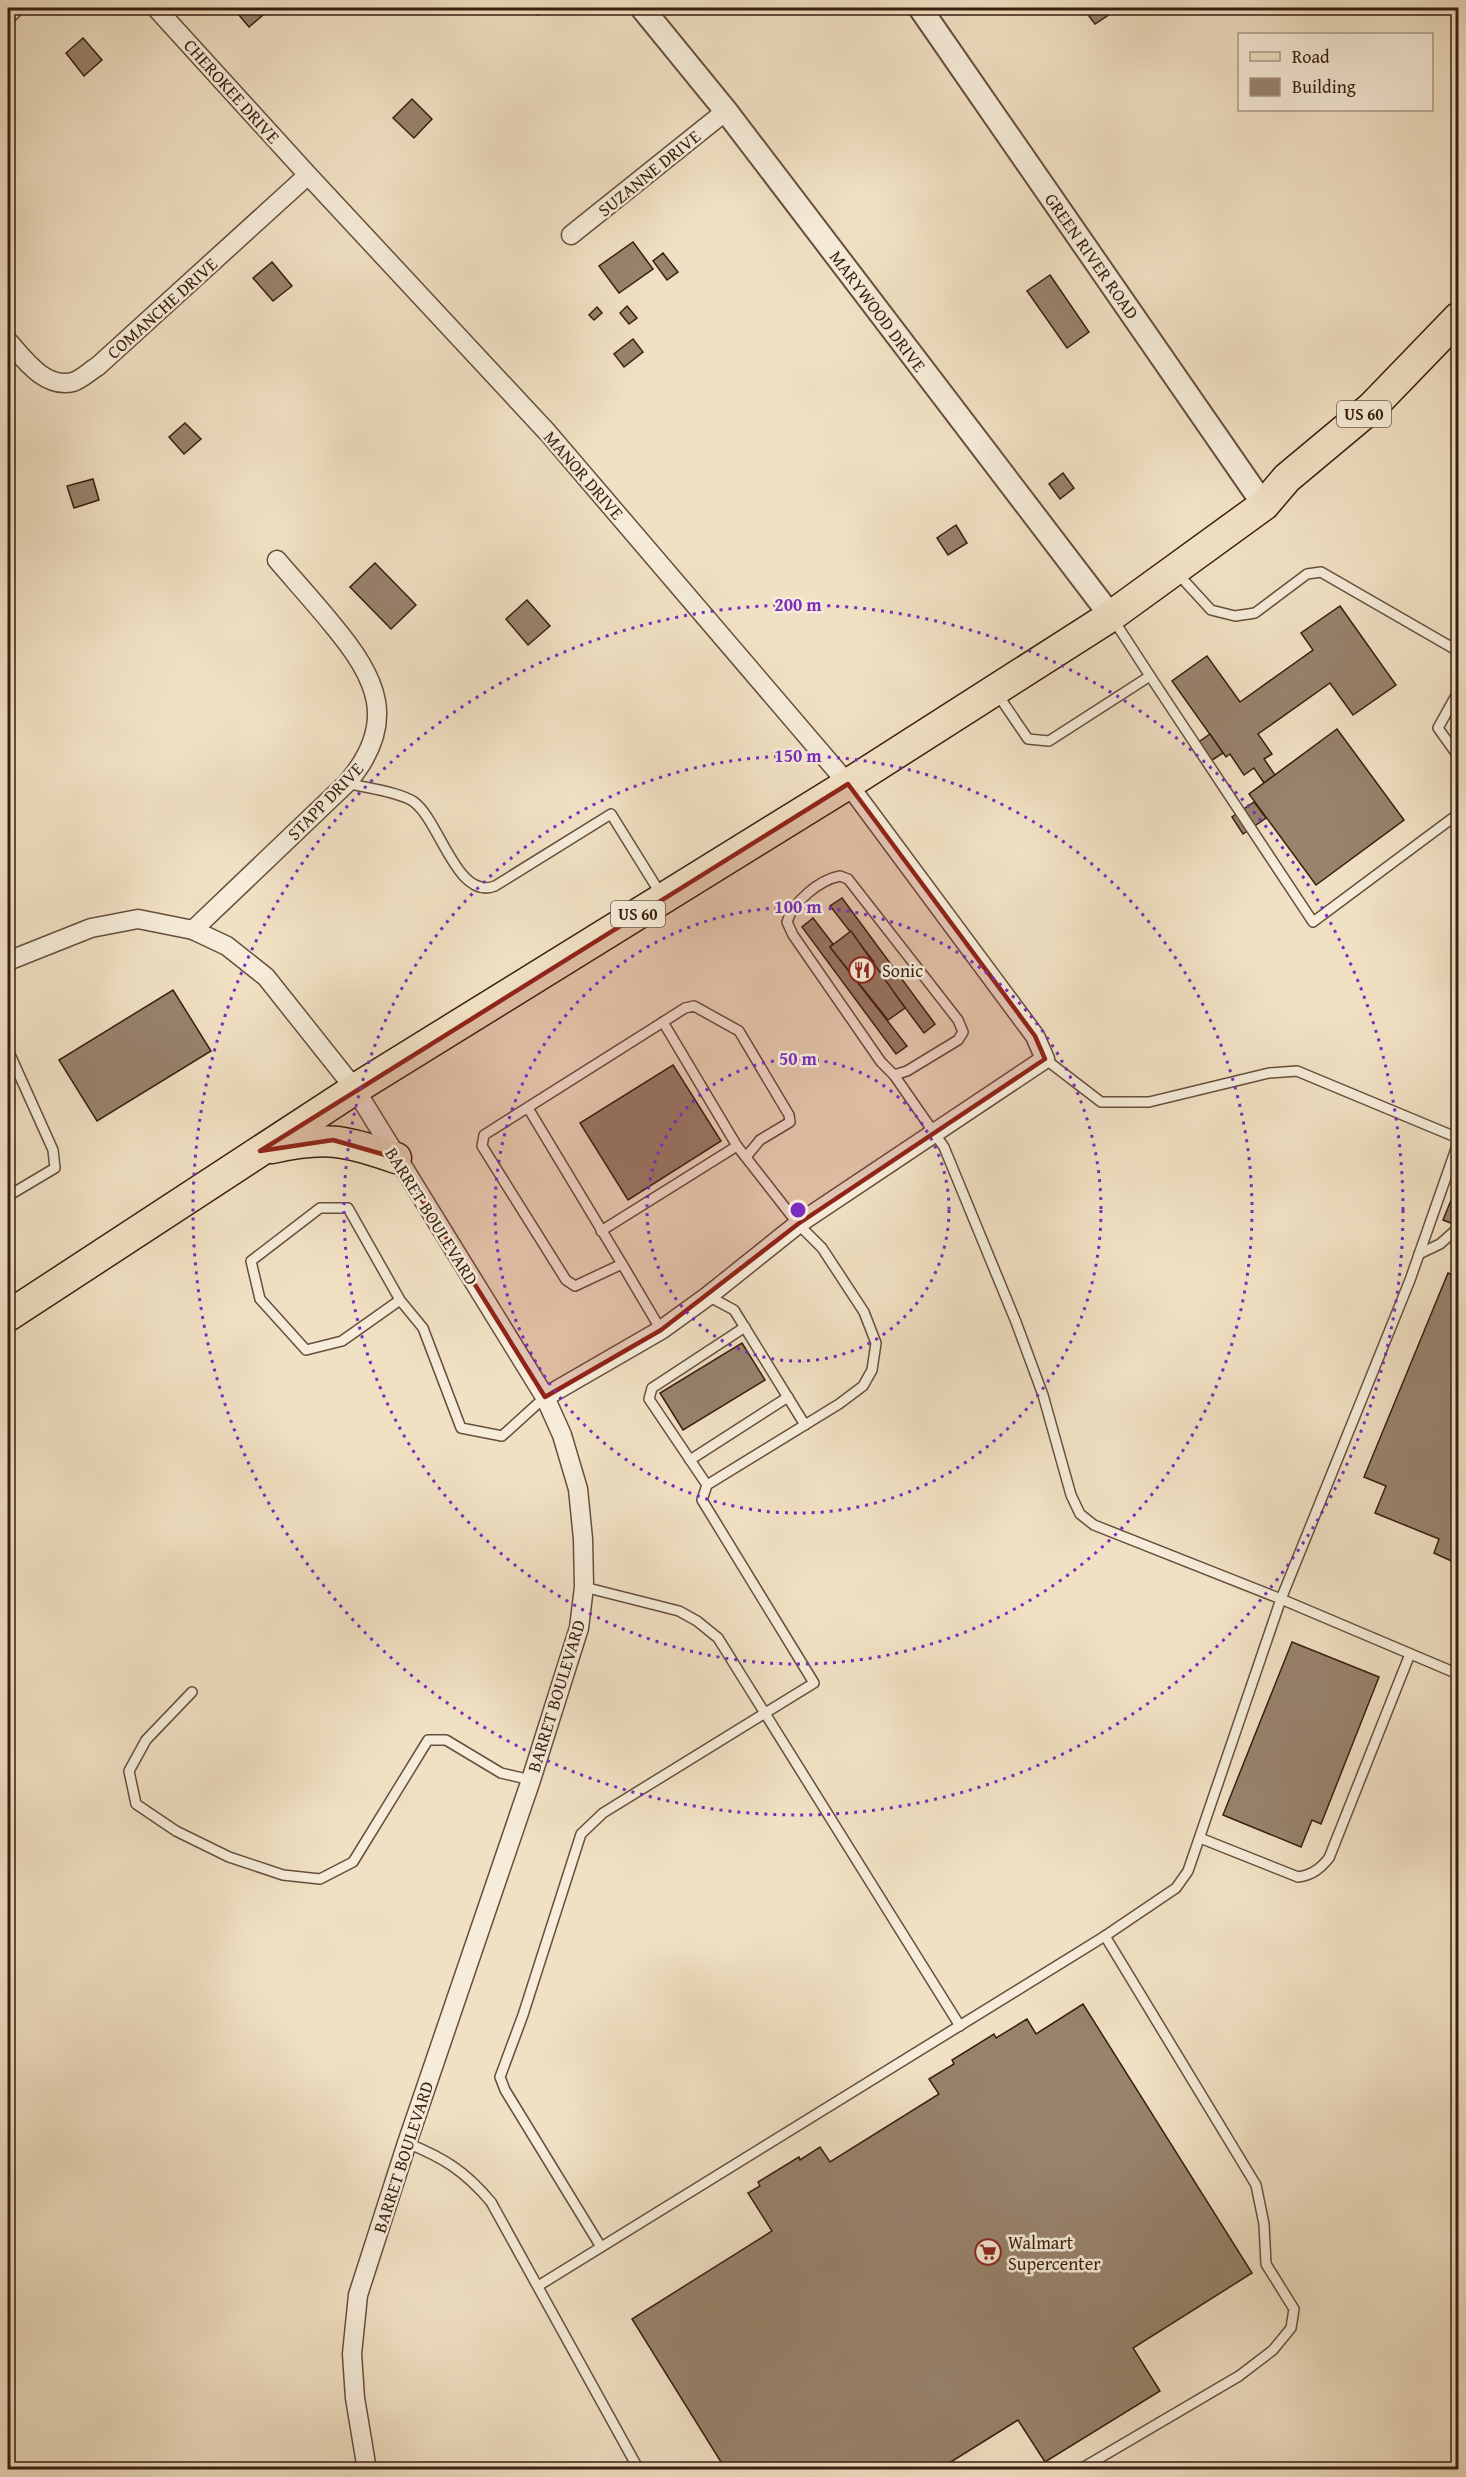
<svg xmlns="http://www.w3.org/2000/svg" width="1466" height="2477" font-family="'Gentium Book Plus',serif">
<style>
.building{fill:#98836d;stroke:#371e0f;stroke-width:1.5}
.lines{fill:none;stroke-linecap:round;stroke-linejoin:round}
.service-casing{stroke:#664f3c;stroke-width:12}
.minor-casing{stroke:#664f3c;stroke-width:21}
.tertiary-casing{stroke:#664f3c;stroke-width:26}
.primary-casing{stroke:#371e0f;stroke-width:33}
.service{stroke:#f6ecd9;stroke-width:9}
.minor{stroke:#f6ecd9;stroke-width:18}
.tertiary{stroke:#f6ecd9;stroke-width:22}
.primary{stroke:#f1e1c4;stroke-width:30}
.marked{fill:#8f2418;fill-opacity:0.2;stroke:#8f2418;stroke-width:4.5;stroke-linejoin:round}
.ring{fill:none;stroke:#7b2cbf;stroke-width:3;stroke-dasharray:3 6}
.labels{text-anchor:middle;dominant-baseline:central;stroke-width:5;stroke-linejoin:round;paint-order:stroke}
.shield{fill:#f6ecd9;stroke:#705c4c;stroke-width:1.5}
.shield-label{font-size:16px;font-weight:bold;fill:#371e0f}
.street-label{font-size:18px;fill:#371e0f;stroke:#f6ecd9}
.poi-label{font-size:18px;fill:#371e0f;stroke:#f6ecd9;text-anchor:start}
.centre{fill:#7b2cbf;stroke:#f6ecd9;stroke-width:3}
.ring-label{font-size:18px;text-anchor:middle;font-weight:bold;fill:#7b2cbf;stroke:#f6ecd9;stroke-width:5;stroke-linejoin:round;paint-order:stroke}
</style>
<rect width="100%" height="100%" fill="#f1e1c4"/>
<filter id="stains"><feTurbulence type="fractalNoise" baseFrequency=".00333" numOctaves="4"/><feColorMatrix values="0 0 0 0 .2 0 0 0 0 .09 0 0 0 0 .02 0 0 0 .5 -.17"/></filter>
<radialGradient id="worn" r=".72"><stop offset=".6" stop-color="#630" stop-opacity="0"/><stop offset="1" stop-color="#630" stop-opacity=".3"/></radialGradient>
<g class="building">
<path d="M233 8H268L270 9 249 27Z"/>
<path d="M531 8H547L537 15Z"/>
<path d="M1083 8H1105L1110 14 1095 24Z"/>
<path d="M83 38 102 60 84 76 66 53Z"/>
<path d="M412 99 432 119 414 138 393 118Z"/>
<path d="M633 242 653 269 619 293 599 266Z"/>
<path d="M663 253 678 272 667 280 653 261Z"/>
<path d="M272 262 292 286 273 301 253 278Z"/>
<path d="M1050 275 1089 332 1067 348 1027 291Z"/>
<path d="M627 306 637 318 629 324 620 313Z"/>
<path d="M597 307 602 313 594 320 589 315Z"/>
<path d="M633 339 643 352 624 367 614 354Z"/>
<path d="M185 423 201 439 184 454 169 437Z"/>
<path d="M1063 473 1074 488 1060 499 1049 484Z"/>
<path d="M93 479 99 500 74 508 67 486Z"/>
<path d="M956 525 967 543 948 555 937 538Z"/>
<path d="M375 563 416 605 391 629 350 587Z"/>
<path d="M527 600 550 626 528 645 506 619Z"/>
<path d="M1340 606 1396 685 1353 715 1330 683 1258 734 1272 754 1264 759 1275 775 1264 783 1254 768 1244 775 1230 754 1226 757 1172 681 1207 656 1240 702 1313 650 1301 633Z"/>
<path d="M1337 729 1404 820 1316 885 1249 794Z"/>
<path d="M1210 734 1223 753 1206 764 1193 746Z"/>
<path d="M1254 802 1266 818 1243 834 1232 817Z"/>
<path d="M842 898 935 1024 924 1033 872 963 874 962 830 906Z"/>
<path d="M813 918 833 944 830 947 907 1046 896 1054 802 927Z"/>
<path d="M851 931 905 1008 888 1020 830 947Z"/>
<path d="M173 990 211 1051 97 1121 59 1060Z"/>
<path d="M673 1065 721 1141 628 1200 580 1123Z"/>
<path d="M1458 1183V1226L1443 1220Z"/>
<path d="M1448 1273 1458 1277V1564L1434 1553 1439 1539 1375 1513 1386 1486 1364 1477Z"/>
<path d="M742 1343 765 1380 683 1430 660 1393Z"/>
<path d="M1292 1642 1379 1677 1321 1824 1312 1820 1301 1847 1223 1815Z"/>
<path d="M1083 2004 1252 2273 1133 2348 1160 2391 1045 2462 1018 2420 938 2470H726L632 2319 772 2231 748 2193 760 2186 758 2182 799 2157 800 2160 820 2147 830 2162 939 2094 929 2079 954 2064 952 2060 994 2034 996 2038 1027 2019 1036 2034Z"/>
</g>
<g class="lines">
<g class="service-casing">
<g id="service">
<path d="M1178 574 1211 610 1235 616 1255 613 1307 574 1321 572 1458 651"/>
<path d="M1150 676 1313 922 1458 814"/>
<path d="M996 692 1028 739 1049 741 1150 676 1113 619"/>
<path d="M1458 692 1438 728 1458 756"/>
<path d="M347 783C365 788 400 792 414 802 440 821 457 901 495 886L611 814 662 896"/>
<path d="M840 876 848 879 958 1020 963 1032 958 1040 907 1071 894 1075 881 1062 793 935 787 922C793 902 819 880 840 876Z"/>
<path d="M663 1022 685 1008 694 1006 739 1031 789 1115 790 1122 760 1140 746 1157"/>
<path d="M8 1050 53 1150 55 1168 8 1196"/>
<path d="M1045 1059 1101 1102H1149L1269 1073 1297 1071 1458 1138"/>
<path d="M894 1075 944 1147 1016 1322 1043 1395 1071 1495 1080 1514 1094 1525 1281 1599 1458 1674"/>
<path d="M528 1108 622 1264"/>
<path d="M601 1231 737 1146"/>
<path d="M1419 1254 1440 1244 1458 1228"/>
<path d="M708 1296 734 1310 805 1425"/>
<path d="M400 1300 342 1341 306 1350 260 1299 251 1261 320 1208H348L400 1300 423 1328 461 1428 502 1436 545 1397"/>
<path d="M690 1460 788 1397"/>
<path d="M707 1485 649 1399 652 1388 745 1327"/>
<path d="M584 1587 679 1611 697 1621 718 1638 960 2026"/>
<path d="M192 1692 146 1740 129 1771 136 1804 176 1831 229 1857 283 1875 320 1879 353 1862 428 1740H446L501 1773 531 1780"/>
<path d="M1200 1838 1298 1877C1312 1875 1320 1869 1329 1858L1410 1654"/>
<path d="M407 2143C444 2158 465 2171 491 2202L639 2470"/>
<path d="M601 2247 505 2090 500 2077 523 2015 581 1834 603 1813 814 1683 702 1500 707 1485 839 1404 863 1386 872 1370 876 1343 864 1312 822 1248 798 1224 737 1146 663 1022 484 1135 482 1146 566 1280 575 1286 622 1264 661 1330"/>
<path d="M538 2286 1105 1936 1176 1888 1188 1871 1281 1599 1410 1280 1458 1143"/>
<path d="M1079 2470 1239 2376 1273 2350 1291 2328 1294 2309 1266 2264 1264 2224 1256 2185 1105 1936"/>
</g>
</g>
<g class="minor-casing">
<g id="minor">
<path d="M156 8 308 175 548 433 848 784 1035 1036 1045 1059 798 1224 708 1296 661 1330 545 1397"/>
<path d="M8 14 14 8"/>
<path d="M571 235 726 111"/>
<path d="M8 341C24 359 45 389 73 382 82 379 90 371 98 366L308 175"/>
<path d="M193 930 347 783C399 722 377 678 332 624 314 602 295 581 277 560"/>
<path d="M8 961 91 928 138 919 193 930 227 946 266 977 355 1089 545 1397 562 1435 578 1489 583 1539 584 1587 579 1628 531 1780 407 2143 358 2295 352 2354 355 2398 367 2470"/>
</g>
</g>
<g class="tertiary-casing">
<g id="tertiary">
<path d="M642 8 726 111 1111 616"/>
<path d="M920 8 1264 505"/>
</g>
</g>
<g class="primary-casing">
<g id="primary">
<path d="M272 1148C325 1136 345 1140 396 1158"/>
<path d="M8 1316 355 1089 848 784 1111 616 1264 505 1287 478 1372 407 1458 318"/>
</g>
</g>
<use href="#service" class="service"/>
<use href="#minor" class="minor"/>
<use href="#tertiary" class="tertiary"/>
<use href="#primary" class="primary"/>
</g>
<path class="marked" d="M848 784 1035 1036 1045 1059 798 1224 661 1330 545 1397 396 1158 333 1140 260 1151Z"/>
<g class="ring">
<circle cx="798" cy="1210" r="151"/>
<circle cx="798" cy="1210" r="303"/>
<circle cx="798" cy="1210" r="454"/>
<circle cx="798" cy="1210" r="605"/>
</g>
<defs>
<g id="restaurant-ring" transform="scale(1.35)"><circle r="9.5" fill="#f6ecd9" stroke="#8f2418" stroke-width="1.5"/><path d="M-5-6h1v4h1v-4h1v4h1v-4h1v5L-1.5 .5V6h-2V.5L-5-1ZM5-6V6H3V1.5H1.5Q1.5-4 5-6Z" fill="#8f2418"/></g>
<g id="supermarket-ring" transform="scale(1.35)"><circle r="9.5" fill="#f6ecd9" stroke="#8f2418" stroke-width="1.5"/><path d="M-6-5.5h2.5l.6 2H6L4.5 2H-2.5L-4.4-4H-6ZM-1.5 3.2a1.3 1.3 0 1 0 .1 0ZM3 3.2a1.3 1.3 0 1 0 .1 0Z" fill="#8f2418"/></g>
</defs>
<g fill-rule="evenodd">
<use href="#restaurant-ring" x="862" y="970"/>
<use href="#supermarket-ring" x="988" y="2252"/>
</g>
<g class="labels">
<g class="shield">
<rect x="1337" y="401" width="54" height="26" rx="4.5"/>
<rect x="611" y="901" width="54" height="26" rx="4.5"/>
</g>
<g class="shield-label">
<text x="1364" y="414">US 60</text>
<text x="638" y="914">US 60</text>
</g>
<g class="street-label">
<text transform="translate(232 91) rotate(48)">CHEROKEE DRIVE</text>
<text transform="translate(649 173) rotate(-39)">SUZANNE DRIVE</text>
<text transform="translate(1092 256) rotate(55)">GREEN RIVER ROAD</text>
<text transform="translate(162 308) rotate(-42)">COMANCHE DRIVE</text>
<text transform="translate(878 311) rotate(53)">MARYWOOD DRIVE</text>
<text transform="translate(584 475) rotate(49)">MANOR DRIVE</text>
<text transform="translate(325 801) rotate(-46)">STAPP DRIVE</text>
<text transform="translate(432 1216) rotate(58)">BARRET BOULEVARD</text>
<text transform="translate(556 1696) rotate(-73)">BARRET BOULEVARD</text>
<text transform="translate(403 2157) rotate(-72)">BARRET BOULEVARD</text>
</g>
<g class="poi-label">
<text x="882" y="970">Sonic</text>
<text x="1008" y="2242">Walmart<tspan x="1008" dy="21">Supercenter</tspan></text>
</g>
</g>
<circle cx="798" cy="1210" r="9" class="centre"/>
<g class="ring-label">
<text x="798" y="611">200 m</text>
<text x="798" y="762">150 m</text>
<text x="798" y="913">100 m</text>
<text x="798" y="1065">50 m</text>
</g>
<rect width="1466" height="2477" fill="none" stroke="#f1e1c4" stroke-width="30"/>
<rect x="9" y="9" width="1448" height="2459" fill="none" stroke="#371e0f" stroke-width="3"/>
<rect x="15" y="15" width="1436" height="2447" fill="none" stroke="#371e0f" stroke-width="1.5"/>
<rect x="1238" y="33" width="195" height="78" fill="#f6ecd9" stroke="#aa9a88" stroke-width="1.5"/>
<rect x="1250" y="52" width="30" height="9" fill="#f1e1c4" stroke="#aa9a88" stroke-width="1.5"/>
<text x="1292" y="63" font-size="18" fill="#371e0f">Road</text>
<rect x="1250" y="78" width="30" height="18" fill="#98836d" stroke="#aa9a88" stroke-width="1.5"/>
<text x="1292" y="93" font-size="18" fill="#371e0f">Building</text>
<rect width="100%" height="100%" filter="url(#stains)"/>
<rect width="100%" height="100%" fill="url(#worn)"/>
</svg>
